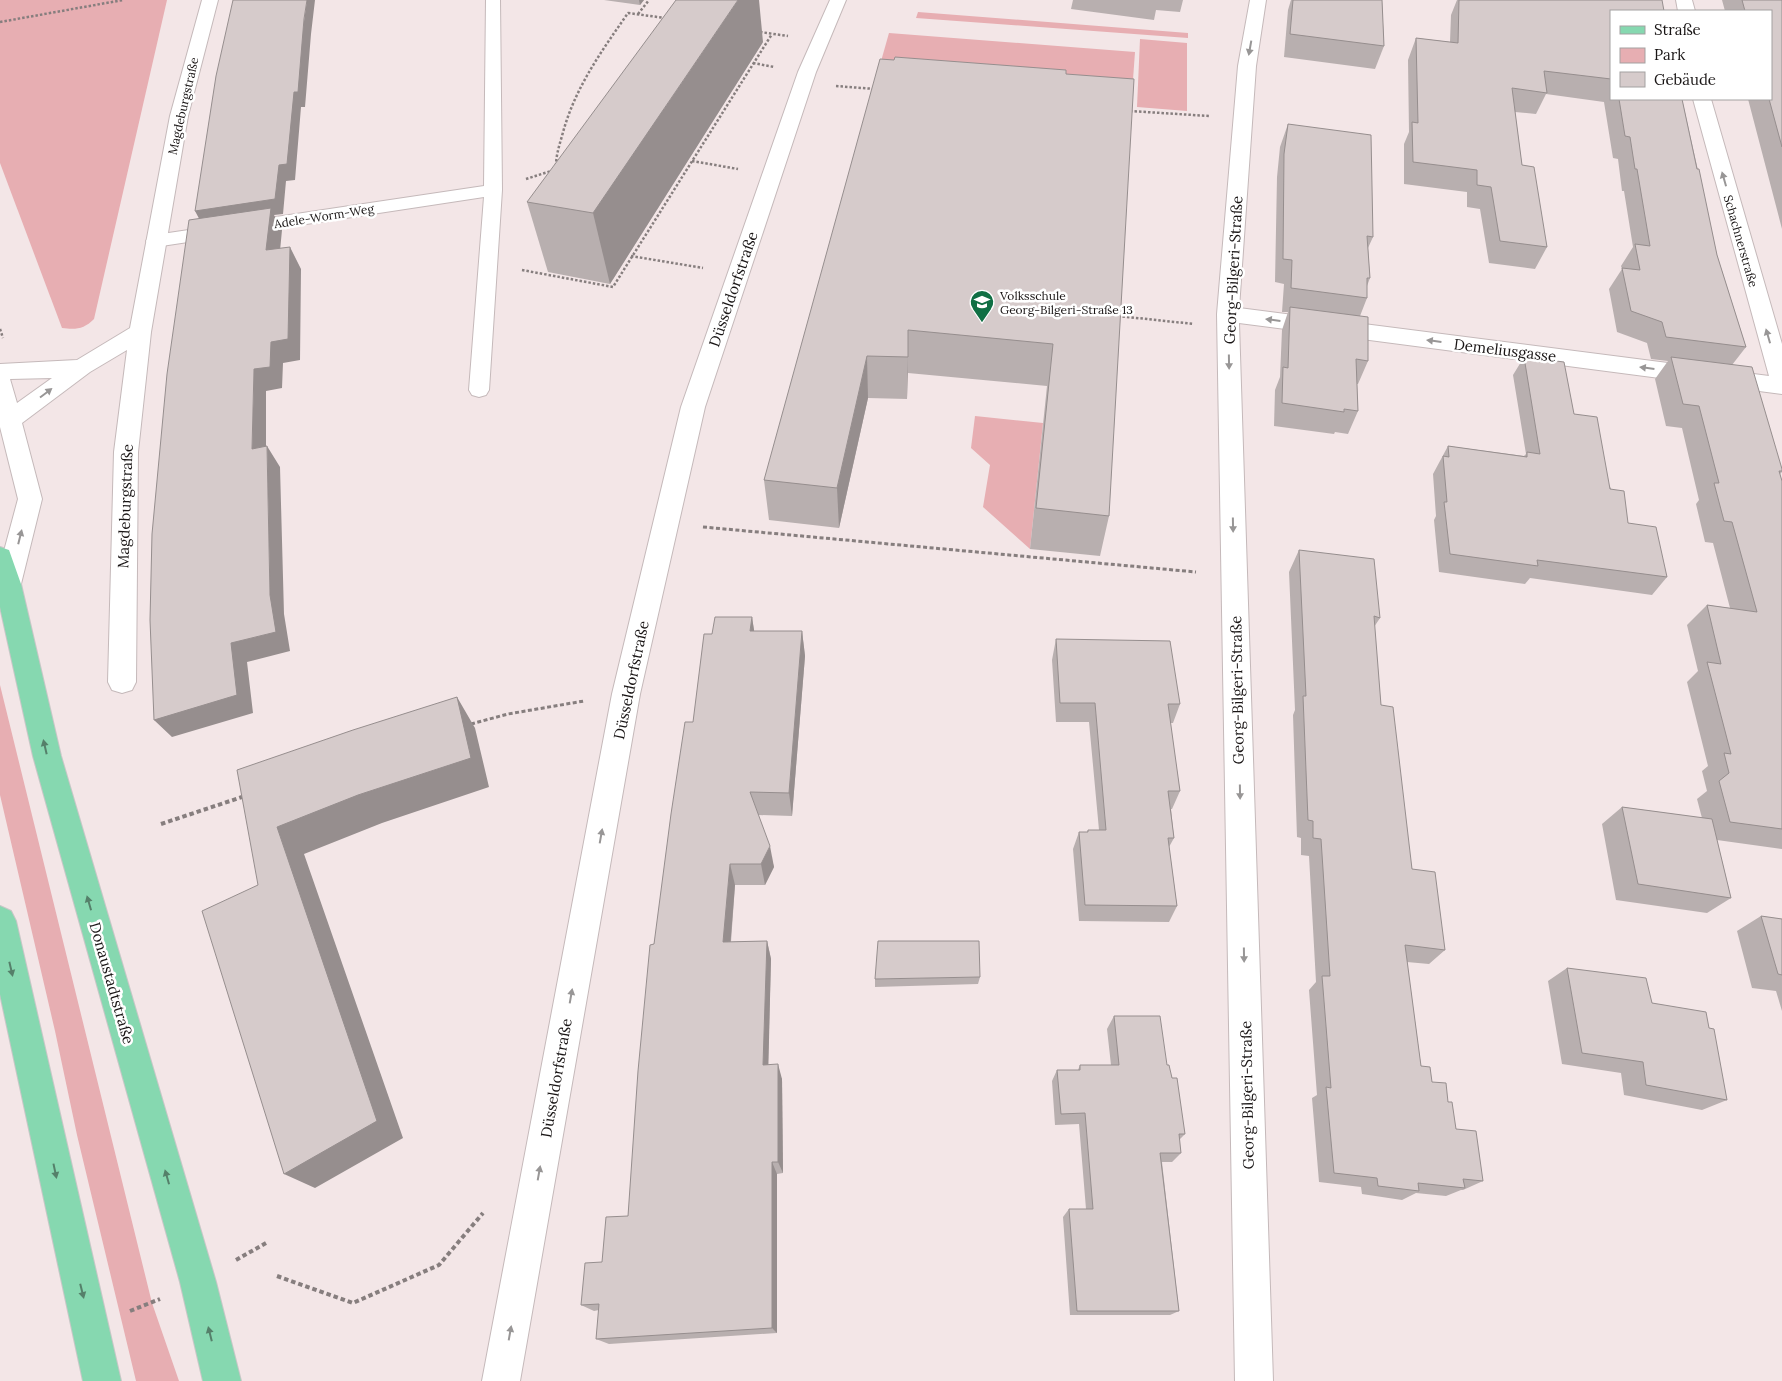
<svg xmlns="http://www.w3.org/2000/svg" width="1782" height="1381" font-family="Lora,serif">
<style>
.green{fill:#e7aeb2}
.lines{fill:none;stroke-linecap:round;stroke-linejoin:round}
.service-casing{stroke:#c5b9ba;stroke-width:2}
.minor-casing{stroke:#c5b9ba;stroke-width:2}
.primary-casing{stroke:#c8c7c7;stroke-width:2}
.path-far2{stroke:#867e7e;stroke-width:2.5;stroke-dasharray:2.5 2;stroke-linecap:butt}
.path-far1{stroke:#867e7e;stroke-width:3;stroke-dasharray:4 2.5;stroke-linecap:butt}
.path{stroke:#867e7e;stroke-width:4;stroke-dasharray:4.5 3;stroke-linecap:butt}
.service{fill:#fff;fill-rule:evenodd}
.minor{fill:#fff;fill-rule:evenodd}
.primary{fill:#86d8b0;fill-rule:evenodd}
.wall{fill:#b8afaf}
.shaded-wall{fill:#968e8e}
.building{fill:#d6cbcb;stroke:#968e8e}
.oneway{fill:#989696}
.oneway2{fill:#55806a}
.labels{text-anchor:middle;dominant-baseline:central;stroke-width:5;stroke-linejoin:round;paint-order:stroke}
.far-street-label{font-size:12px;fill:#191515;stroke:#fff}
.far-poi-label{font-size:12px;fill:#191515;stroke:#fff;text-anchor:start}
.street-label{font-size:15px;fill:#191515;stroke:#fff}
</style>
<rect width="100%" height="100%" fill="#f3e6e7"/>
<g class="green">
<path d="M0 0H167L94 319C84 329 76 330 62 328L0 163Z"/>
<path d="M918 12 1188 33V38L916 18Z"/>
<path d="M889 33 1135 52 1131 107 874 86Z"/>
<path d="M1140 39 1187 43V111L1137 107Z"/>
<path d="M975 416 1043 423 1030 549 983 507 990 465 971 448Z"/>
<path d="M0 685 152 1303 179 1381H136L77 1135 55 1031 0 795Z"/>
</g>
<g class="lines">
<g class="service-casing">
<path id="service" d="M486 0H500L502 190 489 390 486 395 479 397 472 395 469 390 484 197 155 247 149 245 146 241 149 237 155 235 484 186Z"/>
</g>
<g class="minor-casing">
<g id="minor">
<path d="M202 0H218L188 116 151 332 138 452 136 682 132 690 122 693 112 690 108 682 114 452 127 350 90 372 22 423 42 499 21 584 17 591 8 594 0 592V566L18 499 0 427V364L77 360 130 328 170 116ZM52 378 17 403 10 379Z"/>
<path d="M830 0H846L816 72 705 407 640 694 520 1381H482L612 694 681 407 798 72Z"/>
<path d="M1250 0H1266L1256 66 1239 308 1769 376 1693 99H1711L1782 344V394L1239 323 1273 1381H1235L1217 314 1238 66Z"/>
<path d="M1676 0H1692L1695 11H1678Z"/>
</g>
</g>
<g class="primary-casing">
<g id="primary">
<path d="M0 547 9 550 21 584 61 756 216 1282 241 1381H203L180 1282 33 756 0 607Z"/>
<path d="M0 906 11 911 16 921 121 1381H83L0 994Z"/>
</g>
</g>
<g class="path-far2">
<path d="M638 14 649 0"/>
<path d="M0 22 123 0"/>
<path d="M760 32 788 36"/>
<path d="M753 63 774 67"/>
<path d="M836 86 875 89"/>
<path d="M1130 111 1209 116"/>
<path d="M692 161 738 169"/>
<path d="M556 166C556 156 559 146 562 136 574 89 601 52 628 13L665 18"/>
<path d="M526 179 551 171"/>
<path d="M631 256 703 268"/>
<path d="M522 270 613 287 772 34"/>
<path d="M1118 316 1194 324"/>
<path d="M0 329 3 338"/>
</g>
<g class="path-far1">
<path d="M703 527 1196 572"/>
<path d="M471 724 508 714 584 701"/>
</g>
<g class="path">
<path d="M161 824 245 796"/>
<path d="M236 1260 266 1243"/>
<path d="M277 1276 353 1303 439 1265 483 1213"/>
<path d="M130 1311 160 1299"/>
</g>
<use href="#service" class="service"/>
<use href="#minor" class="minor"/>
<use href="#primary" class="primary"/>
</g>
<g class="wall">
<path d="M604 0H644L640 5Z"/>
<path d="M1073 0H1183L1180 12 1156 10 1154 20 1071 9Z"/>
<path d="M1291 0H1382L1384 46 1375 69 1284 57 1288 10Z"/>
<path d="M1457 0H1662L1611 11V99H1682L1717 255 1746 347 1732 365 1782 469V472L1780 474 1782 481V849L1717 840 1731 898 1707 913 1616 900 1602 824 1622 807 1702 818 1697 799 1707 791 1702 771 1708 766 1687 682 1698 671 1687 625 1707 605 1730 608 1713 543 1705 542 1696 504 1699 500 1682 428 1666 426 1655 379 1668 361 1651 359 1647 343 1617 332 1609 289 1622 269 1621 266 1633 247 1624 191H1622L1618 159 1613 158 1604 102 1546 94 1536 114 1515 112 1522 165 1547 247 1535 269 1489 263 1480 209 1467 207V192L1404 184V144L1409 132 1408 60 1416 38 1450 42 1451 15Z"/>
<path d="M1722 0H1782V229L1748 99H1771V11H1725Z"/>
<path d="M763 42 610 284 548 272 527 202Z"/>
<path d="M1066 74 1109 516 1100 556 1030 549 1047 386 908 373 907 399 868 398 839 528 769 520 764 480Z"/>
<path d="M1288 124 1373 237 1368 248 1370 278 1367 286V298L1360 316 1368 361 1358 384H1357L1358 411 1348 434 1335 432 1334 434 1274 426 1275 390 1280 377 1282 330 1288 312H1282L1284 284 1275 282 1277 177 1280 147Z"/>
<path d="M1524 357 1574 414 1628 523 1667 577 1652 595 1530 578 1525 584 1439 572 1434 520 1436 516 1433 474 1448 446 1524 456 1526 454 1513 375Z"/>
<path d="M1299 550 1380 618 1374 627 1381 705 1412 869 1445 950 1429 964 1407 962 1421 1066 1432 1082 1448 1102 1456 1129 1483 1181 1463 1190H1461L1446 1196 1416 1193 1402 1200 1362 1194 1361 1187 1319 1182 1312 1098 1317 1095 1309 990 1316 982 1309 856 1301 855V838L1297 837 1293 715 1295 710 1289 572Z"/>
<path d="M752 617 754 631H802L805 656 792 816 758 815 774 867 765 885H735L731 942 767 941 771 959 768 1065 782 1079 783 1173 777 1174V1333L609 1344 596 1339 599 1310 594 1311 581 1305 602 1262 628 1216 654 944 712 634Z"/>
<path d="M1056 639 1180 704 1173 723H1170L1180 791 1172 809H1171L1174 838 1169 847 1177 906 1169 922 1079 921 1073 849 1079 832H1087L1088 830H1099L1089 722H1056L1052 660Z"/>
<path d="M1761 916 1782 919V1011L1776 991 1752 988 1737 931Z"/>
<path d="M1567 968 1652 1003 1709 1028 1727 1100 1702 1110 1624 1095 1621 1073 1562 1064 1548 981Z"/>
<path d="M980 977 978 984 875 987V979Z"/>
<path d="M1114 1016 1167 1065 1172 1078 1185 1134 1179 1140 1181 1153 1172 1162H1162L1179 1311 1170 1315H1070L1063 1217 1069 1209H1086L1079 1124 1055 1125 1052 1081 1057 1070H1078L1080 1065H1111L1107 1029Z"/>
</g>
<g class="shaded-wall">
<path d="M307 0H315L311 34 305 107H301L295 180 286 181 283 214 274 215 282 230 278 272 203 226 195 211 294 92Z"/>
<path d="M639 0H644L640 5Z"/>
<path d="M738 0H759L763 42 610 284 593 213Z"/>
<path d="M290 247 301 269 300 360 283 363 282 388 266 391V470L252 449 254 369Z"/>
<path d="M908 330V373L907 399 908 357Z"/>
<path d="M867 356 868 398 839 528 837 488Z"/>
<path d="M267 446 280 467 284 614 290 651 247 662 253 713 172 737 154 720 231 643 270 595Z"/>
<path d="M752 617 756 643 750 631Z"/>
<path d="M802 631 805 656 792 816 789 793Z"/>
<path d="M457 697 475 728 489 787 382 823 304 854 403 1138 315 1188 284 1174 277 827Z"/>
<path d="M770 846 774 867 765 885 761 864Z"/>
<path d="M730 864 735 885 729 961 723 942Z"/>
<path d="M767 941 771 959 768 1080 763 1065Z"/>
<path d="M778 1064 782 1079 783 1173 778 1162Z"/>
<path d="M772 1162 777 1174V1333L772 1328Z"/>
</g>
<g class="building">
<path d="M233 0H307L304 19 298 92H294L287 164 279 165 275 199 195 211 216 76Z"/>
<path d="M676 0H738L593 213 527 202Z"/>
<path d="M1293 0H1382L1384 46 1290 34Z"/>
<path d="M1459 0H1662L1664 11H1611V79L1544 71 1547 93 1512 88 1522 165 1534 167 1547 247 1500 241 1491 187 1477 185V170L1413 162 1412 122 1418 123 1416 38 1458 43Z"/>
<path d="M1742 0H1782V147L1769 99H1771V11H1745Z"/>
<path d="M895 57 1066 70V74L1134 79 1109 516 1036 508 1053 344 908 330V357L867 356 837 488 764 480 880 59 894 60Z"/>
<path d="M1619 99H1682L1697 169H1699L1717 255 1746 347 1666 337 1662 322 1631 311 1622 268 1640 270 1635 244 1650 246 1637 169H1635L1630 137 1625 136Z"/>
<path d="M1288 124 1371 135 1373 237 1367 236 1370 278H1367V298L1291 288 1292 260 1283 259 1284 154Z"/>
<path d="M271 208 266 250 290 247 288 339 271 342 270 367 254 369 252 449 267 446 270 595 276 632 231 643 237 695 154 720 150 620 152 534 167 374 189 220Z"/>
<path d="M1290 307 1368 317V361L1356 359 1358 411 1344 409V412L1282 403 1283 367 1288 368Z"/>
<path d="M1524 357 1564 362 1574 414 1597 417 1610 489 1624 491 1628 523 1656 527 1667 577 1537 560 1538 566 1450 554 1444 502H1447L1443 456 1449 457 1448 446 1527 457V452L1540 454Z"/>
<path d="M1671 357 1752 367 1782 469V471H1779L1782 481V829L1730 822 1719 781 1729 773 1724 753 1731 754 1707 662 1721 664 1707 605 1757 612 1732 522 1724 521 1714 483H1719L1699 406 1683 404Z"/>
<path d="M1299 550 1374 559 1380 618 1374 616 1381 705 1393 707 1412 869 1435 872 1445 950 1405 945 1421 1066 1430 1067 1432 1082 1446 1083 1448 1102H1452L1456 1129 1476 1131 1483 1181 1463 1179 1465 1188 1418 1183 1419 1191 1378 1186 1377 1178 1334 1173 1326 1087 1331 1088 1322 976H1330L1321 839 1313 838V821L1308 820 1303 696H1306Z"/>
<path d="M715 617H752L750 631H802L789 793 750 792 770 846 761 864H730L723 942 767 941 763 1065 778 1064V1162H772V1328L596 1339 599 1304 581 1305 585 1263 602 1262 606 1217 628 1216 638 1071 650 945 654 944 671 814 685 722H693L704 634H712Z"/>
<path d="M1056 639 1170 641 1180 704H1168L1180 791H1168L1174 838H1168L1177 906 1085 905 1079 832H1088V830H1106L1095 703H1060Z"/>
<path d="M457 697 471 758 358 795 277 827 377 1121 284 1174 202 911 258 885 237 770 353 730Z"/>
<path d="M1622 807 1712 819 1731 898 1638 884Z"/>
<path d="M1761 916 1782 919V975L1778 974Z"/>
<path d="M878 941H979L980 977 875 979Z"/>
<path d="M1567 968 1646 978 1652 1003 1706 1012 1709 1028 1714 1029 1727 1100 1646 1085 1643 1062 1582 1053Z"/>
<path d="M1114 1016H1160L1167 1065H1169L1172 1078H1177L1185 1134H1179L1181 1153H1160L1179 1311H1077L1069 1209H1093L1085 1113 1061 1114 1057 1070H1080V1065H1119Z"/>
</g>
<defs><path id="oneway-solid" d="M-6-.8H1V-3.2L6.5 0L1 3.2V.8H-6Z" transform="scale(1.25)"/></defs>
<g class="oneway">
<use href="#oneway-solid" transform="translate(1250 48) rotate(100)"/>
<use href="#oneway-solid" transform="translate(1724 179) rotate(-106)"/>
<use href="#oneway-solid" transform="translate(1273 320) rotate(-173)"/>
<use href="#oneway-solid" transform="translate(1768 336) rotate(-106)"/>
<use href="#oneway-solid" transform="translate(1434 341) rotate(-173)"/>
<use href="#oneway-solid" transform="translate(1229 362) rotate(89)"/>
<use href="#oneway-solid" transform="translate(1647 368) rotate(-173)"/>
<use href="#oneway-solid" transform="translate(46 393) rotate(-37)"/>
<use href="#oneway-solid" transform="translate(1233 525) rotate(89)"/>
<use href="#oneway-solid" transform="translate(20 537) rotate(-76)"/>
<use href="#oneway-solid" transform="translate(1240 792) rotate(89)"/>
<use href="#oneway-solid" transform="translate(601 836) rotate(-80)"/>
<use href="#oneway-solid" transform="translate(1244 955) rotate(89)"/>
<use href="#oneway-solid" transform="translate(571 996) rotate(-80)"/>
<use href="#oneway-solid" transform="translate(539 1173) rotate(-80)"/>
<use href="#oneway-solid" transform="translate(510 1333) rotate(-80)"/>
</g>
<g class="oneway2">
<use href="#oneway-solid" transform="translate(45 747) rotate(-103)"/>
<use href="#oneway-solid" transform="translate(89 903) rotate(-106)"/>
<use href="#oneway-solid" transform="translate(11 969) rotate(77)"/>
<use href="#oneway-solid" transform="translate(55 1171) rotate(78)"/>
<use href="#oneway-solid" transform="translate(167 1177) rotate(-106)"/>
<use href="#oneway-solid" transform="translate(82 1291) rotate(76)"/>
<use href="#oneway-solid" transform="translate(210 1334) rotate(-104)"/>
</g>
<defs>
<g id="school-pin" transform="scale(1.25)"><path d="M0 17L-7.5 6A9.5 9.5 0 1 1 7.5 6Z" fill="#106f44" stroke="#fff"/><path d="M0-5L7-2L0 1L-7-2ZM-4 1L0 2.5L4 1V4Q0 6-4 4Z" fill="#fff"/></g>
</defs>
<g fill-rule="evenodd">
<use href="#school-pin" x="982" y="302"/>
</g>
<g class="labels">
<g class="far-street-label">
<text transform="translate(183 106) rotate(-77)">Magdeburgstraße</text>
<text transform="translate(324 216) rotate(-9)">Adele-Worm-Weg</text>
<text transform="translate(1741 241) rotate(74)">Schachnerstraße</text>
</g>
<g class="far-poi-label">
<text x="1000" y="295">Volksschule<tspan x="1000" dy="14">Georg-Bilgeri-Straße 13</tspan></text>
</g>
<g class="street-label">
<text transform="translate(1233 270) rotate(-87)">Georg-Bilgeri-Straße</text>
<text transform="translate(733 289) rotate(-71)">Düsseldorfstraße</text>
<text transform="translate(1505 350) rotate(7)">Demeliusgasse</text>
<text transform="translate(125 506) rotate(-88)">Magdeburgstraße</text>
<text transform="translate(631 680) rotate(-78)">Düsseldorfstraße</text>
<text transform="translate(1237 690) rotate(-91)">Georg-Bilgeri-Straße</text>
<text transform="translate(112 983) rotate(74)">Donaustadtstraße</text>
<text transform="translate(556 1078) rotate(-80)">Düsseldorfstraße</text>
<text transform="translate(1247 1095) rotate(-91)">Georg-Bilgeri-Straße</text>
</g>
</g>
<rect x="1610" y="10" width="162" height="90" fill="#ffffff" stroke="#a3a1a1"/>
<rect x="1620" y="26" width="25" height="8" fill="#86d8b0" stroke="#a3a1a1"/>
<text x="1654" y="35" font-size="15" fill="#191515">Straße</text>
<rect x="1620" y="48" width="25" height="15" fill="#e7aeb2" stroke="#a3a1a1"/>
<text x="1654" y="60" font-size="15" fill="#191515">Park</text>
<rect x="1620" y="72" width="25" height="15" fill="#d6cbcb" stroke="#a3a1a1"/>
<text x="1654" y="85" font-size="15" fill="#191515">Gebäude</text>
</svg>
